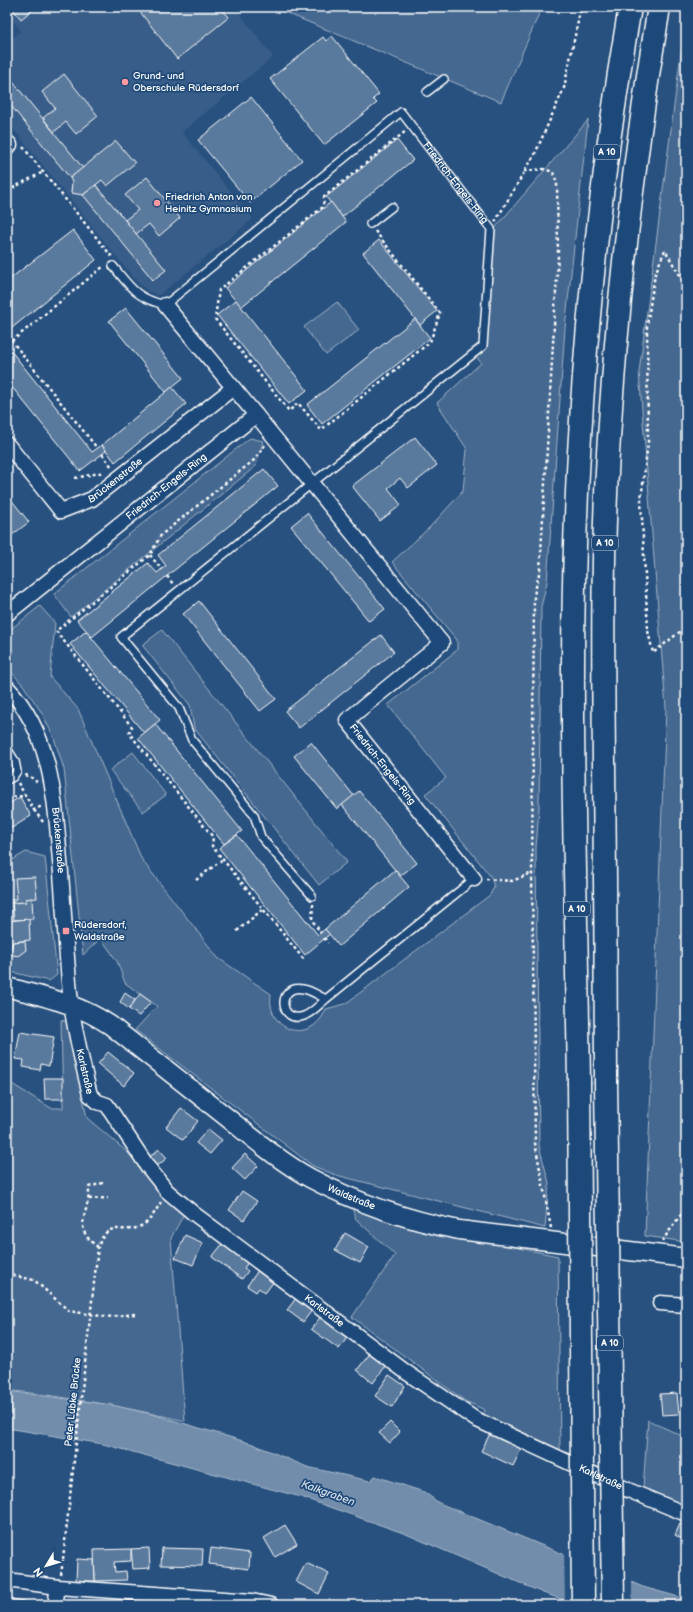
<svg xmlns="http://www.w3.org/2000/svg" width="693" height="1612" font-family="'Balsamiq Sans',sans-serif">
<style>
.built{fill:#375d88}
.green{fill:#446890;stroke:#a2b4c8}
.water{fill:#718dab;stroke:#aabbcd}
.pier{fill:#28517f}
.building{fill:#5a7a9d;stroke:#fff}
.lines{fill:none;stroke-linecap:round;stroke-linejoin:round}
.service-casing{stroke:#fff;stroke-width:10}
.minor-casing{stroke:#fff;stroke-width:17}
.tertiary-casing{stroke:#fff;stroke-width:21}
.motorway-casing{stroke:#fff;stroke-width:25}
.path{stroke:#fff;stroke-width:2.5;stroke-dasharray:3 3;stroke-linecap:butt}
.service{stroke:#1f4a7a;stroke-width:7}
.minor{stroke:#1f4a7a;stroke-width:14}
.tertiary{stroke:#1f4a7a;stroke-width:18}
.motorway{stroke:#1f4a7a;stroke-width:22}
.motorway-bridge-casing{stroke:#fff;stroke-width:25;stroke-linecap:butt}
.path-bridge{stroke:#fff;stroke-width:2.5;stroke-dasharray:3 3;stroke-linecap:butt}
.motorway-bridge{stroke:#1f4a7a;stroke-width:22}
.poi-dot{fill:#ff9aa2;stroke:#1f4a7a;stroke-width:1.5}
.labels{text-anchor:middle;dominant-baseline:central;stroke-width:3.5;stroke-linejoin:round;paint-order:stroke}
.shield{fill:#1f4a7a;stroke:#bcc9d7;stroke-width:1}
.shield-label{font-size:9px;font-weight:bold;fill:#fff}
.poi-label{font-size:10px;fill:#fff;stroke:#1f4a7a;text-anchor:start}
.street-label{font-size:10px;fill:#fff;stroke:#1f4a7a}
.water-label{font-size:11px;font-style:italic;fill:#d4dde6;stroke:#1f4a7a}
</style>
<rect width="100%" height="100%" fill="#28517f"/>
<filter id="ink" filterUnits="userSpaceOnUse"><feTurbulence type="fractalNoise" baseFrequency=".025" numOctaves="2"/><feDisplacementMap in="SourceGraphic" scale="8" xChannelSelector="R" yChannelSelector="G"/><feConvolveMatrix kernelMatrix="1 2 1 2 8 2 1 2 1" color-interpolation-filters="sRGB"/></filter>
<g filter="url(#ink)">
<path class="built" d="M7 7H235L273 57 182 132 253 219 159 295 149 292 136 281 7 121V42L21 31 7 14Z"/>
<g class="green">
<path d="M272 7H542L501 102Z"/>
<path d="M686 15V1242L645 1236 666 708 639 372Z"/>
<path d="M588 120 565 328 547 582 541 607 539 809 536 848 539 1146 549 1183 545 1228 336 1175 313 1166 135 1030 157 1006 125 983 117 961 101 938 83 955 64 769 54 738 42 713 23 685 7 667V632L40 606 55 623 50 677 78 709 142 860 218 958 271 994C266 1033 312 1045 326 1009L345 1004 490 895 494 887 491 877 425 794 446 778 388 705 457 650V640L392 562 430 527 463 491 467 449 437 403 481 363 476 356 487 338 495 228Z"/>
<path d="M337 302 359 330 326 355 304 327Z"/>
<path d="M250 438 263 441 256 466 71 617 54 594Z"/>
<path d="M162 630 347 862 319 885 194 728 190 705 142 645Z"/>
<path d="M133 752 166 795 143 812 110 770Z"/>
<path d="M26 852 45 857 57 975 49 981 7 971V863Z"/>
<path d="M61 1020 68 1022 87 1118 126 1151 184 1214 171 1238 185 1421C126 1407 68 1397 7 1390V1081L51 1108H63Z"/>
<path d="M350 1203 411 1226 558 1256 560 1450 483 1415 485 1410 465 1401 352 1317 395 1255 356 1219Z"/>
<path d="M648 1420 686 1438V1506L643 1488Z"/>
</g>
<path class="water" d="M7 1391 112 1405 159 1416 253 1444 307 1467 370 1481 375 1476 424 1492 439 1503 643 1587 686 1599V1605H579L543 1593 406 1534 301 1497 103 1444 7 1428Z"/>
<path class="pier" d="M564 1553 632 1581V1605H573L565 1602Z"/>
<g class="building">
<path d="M11 7H36L21 19Z"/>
<path d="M138 7H220L229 17 177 59 137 8Z"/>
<path d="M332 36 379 94 373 99 377 103 324 145 270 79 323 37 326 41Z"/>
<path d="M64 74 98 116 76 134 66 122 54 132 43 118 55 108 42 92Z"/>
<path d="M13 82 83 168 70 178 7 101V88Z"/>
<path d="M251 97 302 160 250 203 198 140Z"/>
<path d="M397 140 413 160 342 217 326 197Z"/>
<path d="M116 141 135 163 107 186 102 180 83 195 71 193 72 182 70 178Z"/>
<path d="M147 177 180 218 159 236 149 224 136 234 125 220 138 210 125 195Z"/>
<path d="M96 185 166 270 153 280 83 195Z"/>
<path d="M331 202 346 222 241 307 225 288Z"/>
<path d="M73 230 96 260 7 332V281Z"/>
<path d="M379 240 437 311 420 325 363 253Z"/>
<path d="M236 300 307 390 289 404 217 315Z"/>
<path d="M126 308 183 378 166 392 109 321Z"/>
<path d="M415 319 430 338 322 424 307 405Z"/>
<path d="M11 351 92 452 102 445 106 451 80 471 7 381V355Z"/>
<path d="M172 387 186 404 115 462 102 445Z"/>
<path d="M415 437 437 465 408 488 400 478 388 488 401 505 380 521 352 486Z"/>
<path d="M264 469 278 486 92 637 77 620 148 563 157 573 166 566 158 555Z"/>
<path d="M9 497 29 522 7 539V499Z"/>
<path d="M307 513 385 609 369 621 291 526Z"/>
<path d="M199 601 276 699 260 711 183 614Z"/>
<path d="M86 631 160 720 144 733 70 644Z"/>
<path d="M381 635 394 652 299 728 285 711Z"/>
<path d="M155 724 242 831 224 844 138 738Z"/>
<path d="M311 742 354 796 337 809 294 756Z"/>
<path d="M359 791 417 863 400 876 342 805Z"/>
<path d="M20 797 31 816 7 831V805Z"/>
<path d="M237 835 318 935 325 929 330 934 305 955 219 848Z"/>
<path d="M395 870 409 887 339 946 325 929Z"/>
<path d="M35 877 37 898 26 899V902L12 903V899H17L15 878Z"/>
<path d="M32 898 33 919 14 920 12 903 26 902V899Z"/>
<path d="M29 919 30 940 13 942 7 959V938H10L8 921Z"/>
<path d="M25 941 26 950 18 956 9 954 13 942Z"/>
<path d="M125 993 135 1000 129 1009 120 1002Z"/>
<path d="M140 994 151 1002 139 1016 129 1009Z"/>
<path d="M20 1032 54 1037 49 1066 41 1064 40 1070 23 1067 24 1060 15 1059Z"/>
<path d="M108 1052 134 1073 124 1086 98 1064Z"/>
<path d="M44 1078H63V1099H45Z"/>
<path d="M181 1108 198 1121 183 1140 166 1127Z"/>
<path d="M208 1129 222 1140 210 1154 196 1143Z"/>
<path d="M159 1149 167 1158 156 1167 148 1158Z"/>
<path d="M245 1154 258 1166 245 1180 232 1168Z"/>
<path d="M242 1191 257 1201 244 1220 229 1210Z"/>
<path d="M345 1233 369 1247 360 1263 335 1250Z"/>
<path d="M185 1235 203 1243 193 1265 175 1258Z"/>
<path d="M224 1242 249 1261 244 1268 248 1271 242 1279 212 1257Z"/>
<path d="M259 1269 275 1280 265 1293 259 1288 256 1292 247 1286Z"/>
<path d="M297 1297 313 1309 303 1322 287 1310Z"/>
<path d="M322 1315 349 1335 339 1349 311 1329Z"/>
<path d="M372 1351 388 1363 373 1383 357 1370Z"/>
<path d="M389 1375 405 1386 392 1407 375 1396Z"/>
<path d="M677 1393 679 1414 662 1415 660 1394Z"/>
<path d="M390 1422 400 1432 390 1443 379 1433Z"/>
<path d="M492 1430 523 1445 513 1466 481 1451Z"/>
<path d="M680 1524 686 1527V1541L675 1535Z"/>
<path d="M285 1525 297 1544 275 1557 264 1538Z"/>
<path d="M149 1548 150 1568 133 1569 131 1549Z"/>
<path d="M162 1548 203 1549 202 1566 161 1565Z"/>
<path d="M211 1548 250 1553 249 1569 209 1564Z"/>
<path d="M131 1549V1561L114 1562 115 1572 126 1571 127 1580 95 1581 94 1550Z"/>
<path d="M77 1559 94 1560 95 1581H76Z"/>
<path d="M306 1563 329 1574 319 1594 296 1582Z"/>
<path d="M7 1598 39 1604V1605H7Z"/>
<path d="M376 1599 392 1605H374Z"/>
</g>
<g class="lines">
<g class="service-casing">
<g id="service">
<path d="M427 92 444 79"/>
<path d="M370 224 392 207"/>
<path id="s1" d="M113 266C131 288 136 298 165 305L401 112 491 229 483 346 121 637 179 708 192 740 254 815 261 837 312 896"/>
<path d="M7 748 15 761 17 771 13 777 7 780"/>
<path d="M326 999C319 1005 312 1013 304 1016 279 1025 276 984 303 989 311 990 319 996 326 999L474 879"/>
</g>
</g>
<g class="minor-casing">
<g id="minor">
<path d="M7 142 10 145 7 147"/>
<path d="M165 305 256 415"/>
<path id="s2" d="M7 444 61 511 92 499 233 388"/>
<path id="s3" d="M7 614 256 415 442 643 347 720 474 879"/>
<path id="s4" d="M7 687C52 734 55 800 60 861 64 908 66 956 71 1003 75 1034 83 1065 90 1095L98 1102 107 1105 148 1167 167 1191 193 1213 406 1372 475 1419 628 1490 686 1514"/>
<path d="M660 1303 686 1305"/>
<path d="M7 1580 58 1587 252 1601 271 1605"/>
<path d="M55 1605 58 1587"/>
</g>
</g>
<g class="tertiary-casing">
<g id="tertiary">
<path id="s5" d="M7 987C44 997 77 1003 110 1025 148 1055 186 1085 224 1115 252 1137 279 1161 310 1178 357 1203 407 1220 459 1230L686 1258"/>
</g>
</g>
<g class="motorway-casing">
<g id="motorway">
<path d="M606 1081C606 975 605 868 604 762 603 659 602 556 608 453 617 303 634 155 659 7"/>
<path d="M579 1082C576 873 567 662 579 453 587 304 604 155 630 7"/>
</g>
</g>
<g class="path">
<path d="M23 147 113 258"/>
<path d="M524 171 544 169 553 172 557 183 558 256 540 570 534 595 532 873 535 1143 551 1228"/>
<path d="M7 191 43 172"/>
<path d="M495 222 535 154 564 88 581 7"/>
<path d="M375 231 440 313 430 342 321 430 298 403 289 411 215 319 219 290 323 207 324 197 406 131"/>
<path d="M686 286 665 250 655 274 647 325 648 442 641 500 648 631 653 653 686 627"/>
<path d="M7 345 104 266"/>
<path d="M15 345 97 448"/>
<path d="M265 445 254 460 161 535 150 555 56 631 132 727 129 733 213 837 212 846 305 961"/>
<path d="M102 454 112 467"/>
<path d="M75 478 104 472"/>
<path d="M150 555 162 570"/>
<path d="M167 576 173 584"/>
<path d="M25 776 28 775 37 782"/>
<path d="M18 783 34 810 42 806"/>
<path d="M7 797 25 796"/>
<path d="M34 810 43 822"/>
<path d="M486 879 512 881 532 873"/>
<path d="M196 880 223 859"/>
<path d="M313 904 312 920 321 933"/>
<path d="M237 931 263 909"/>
<path d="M324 938 328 943"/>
<path d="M103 1183 89 1187C90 1216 70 1227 98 1247 109 1217 120 1236 141 1226 150 1222 156 1210 161 1202"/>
<path d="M89 1199 108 1198"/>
<path d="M662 1241 686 1208"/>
<path d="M7 1274 34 1280 69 1311 107 1317 135 1314"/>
<path d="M61 1575 63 1559"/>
</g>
<use href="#service" class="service"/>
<use href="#minor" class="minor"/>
<use href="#tertiary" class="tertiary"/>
<use href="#motorway" class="motorway"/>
<g class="motorway-bridge-casing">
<g id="motorway-bridge">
<path d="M606 1081 613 1605"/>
<path d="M579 1082 583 1605"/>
</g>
</g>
<path class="path-bridge" d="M63 1559 98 1247"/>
<use href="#motorway-bridge" class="motorway-bridge"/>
</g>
</g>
<g class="poi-dot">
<circle cx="125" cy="82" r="4"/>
<circle cx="157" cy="203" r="4"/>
<rect x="62" y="927" width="8" height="8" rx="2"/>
</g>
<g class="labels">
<g class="shield">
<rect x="594" y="145" width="26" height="14" rx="3"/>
<rect x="592" y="536" width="26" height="14" rx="3"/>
<rect x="564" y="902" width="26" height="14" rx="3"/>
<rect x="597" y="1336" width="26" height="14" rx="3"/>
</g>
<g class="shield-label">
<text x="607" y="152">A 10</text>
<text x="605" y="543">A 10</text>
<text x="577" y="909">A 10</text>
<text x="610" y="1343">A 10</text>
</g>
<g class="poi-label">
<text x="133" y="76">Grund- und<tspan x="133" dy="12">Oberschule Rüdersdorf</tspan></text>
<text x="165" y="197">Friedrich Anton von<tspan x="165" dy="12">Heinitz Gymnasium</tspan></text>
<text x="74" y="925">Rüdersdorf,<tspan x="74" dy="12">Waldstraße</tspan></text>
</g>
<g class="street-label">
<text stroke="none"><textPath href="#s1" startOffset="461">Friedrich-Engels-Ring</textPath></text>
<text stroke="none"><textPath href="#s2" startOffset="149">Brückenstraße</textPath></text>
<text stroke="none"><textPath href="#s3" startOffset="204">Friedrich-Engels-Ring</textPath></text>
<text stroke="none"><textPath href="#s3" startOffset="792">Friedrich-Engels-Ring</textPath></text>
<text stroke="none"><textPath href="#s4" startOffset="165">Brückenstraße</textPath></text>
<text stroke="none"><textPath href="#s4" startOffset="398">Karlstraße</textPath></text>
<text stroke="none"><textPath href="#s5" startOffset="408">Waldstraße</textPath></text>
<text stroke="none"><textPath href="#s4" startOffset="745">Karlstraße</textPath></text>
<text transform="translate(73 1402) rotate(-84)">Peter Lübke Brücke</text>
<text stroke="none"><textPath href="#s4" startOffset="1069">Karlstraße</textPath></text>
</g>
<g class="water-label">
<text transform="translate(328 1493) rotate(20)">Kalkgraben</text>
</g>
</g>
<rect width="693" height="1612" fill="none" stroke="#1f4a7a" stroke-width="24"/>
<rect x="12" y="12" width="669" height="1588" fill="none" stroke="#fff" stroke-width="1.5" filter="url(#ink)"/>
<g transform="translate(46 1566) rotate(232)" stroke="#1f4a7a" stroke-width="3" paint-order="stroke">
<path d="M0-3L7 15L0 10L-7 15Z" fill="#ffffff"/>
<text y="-6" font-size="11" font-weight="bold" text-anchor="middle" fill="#ffffff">N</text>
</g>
</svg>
